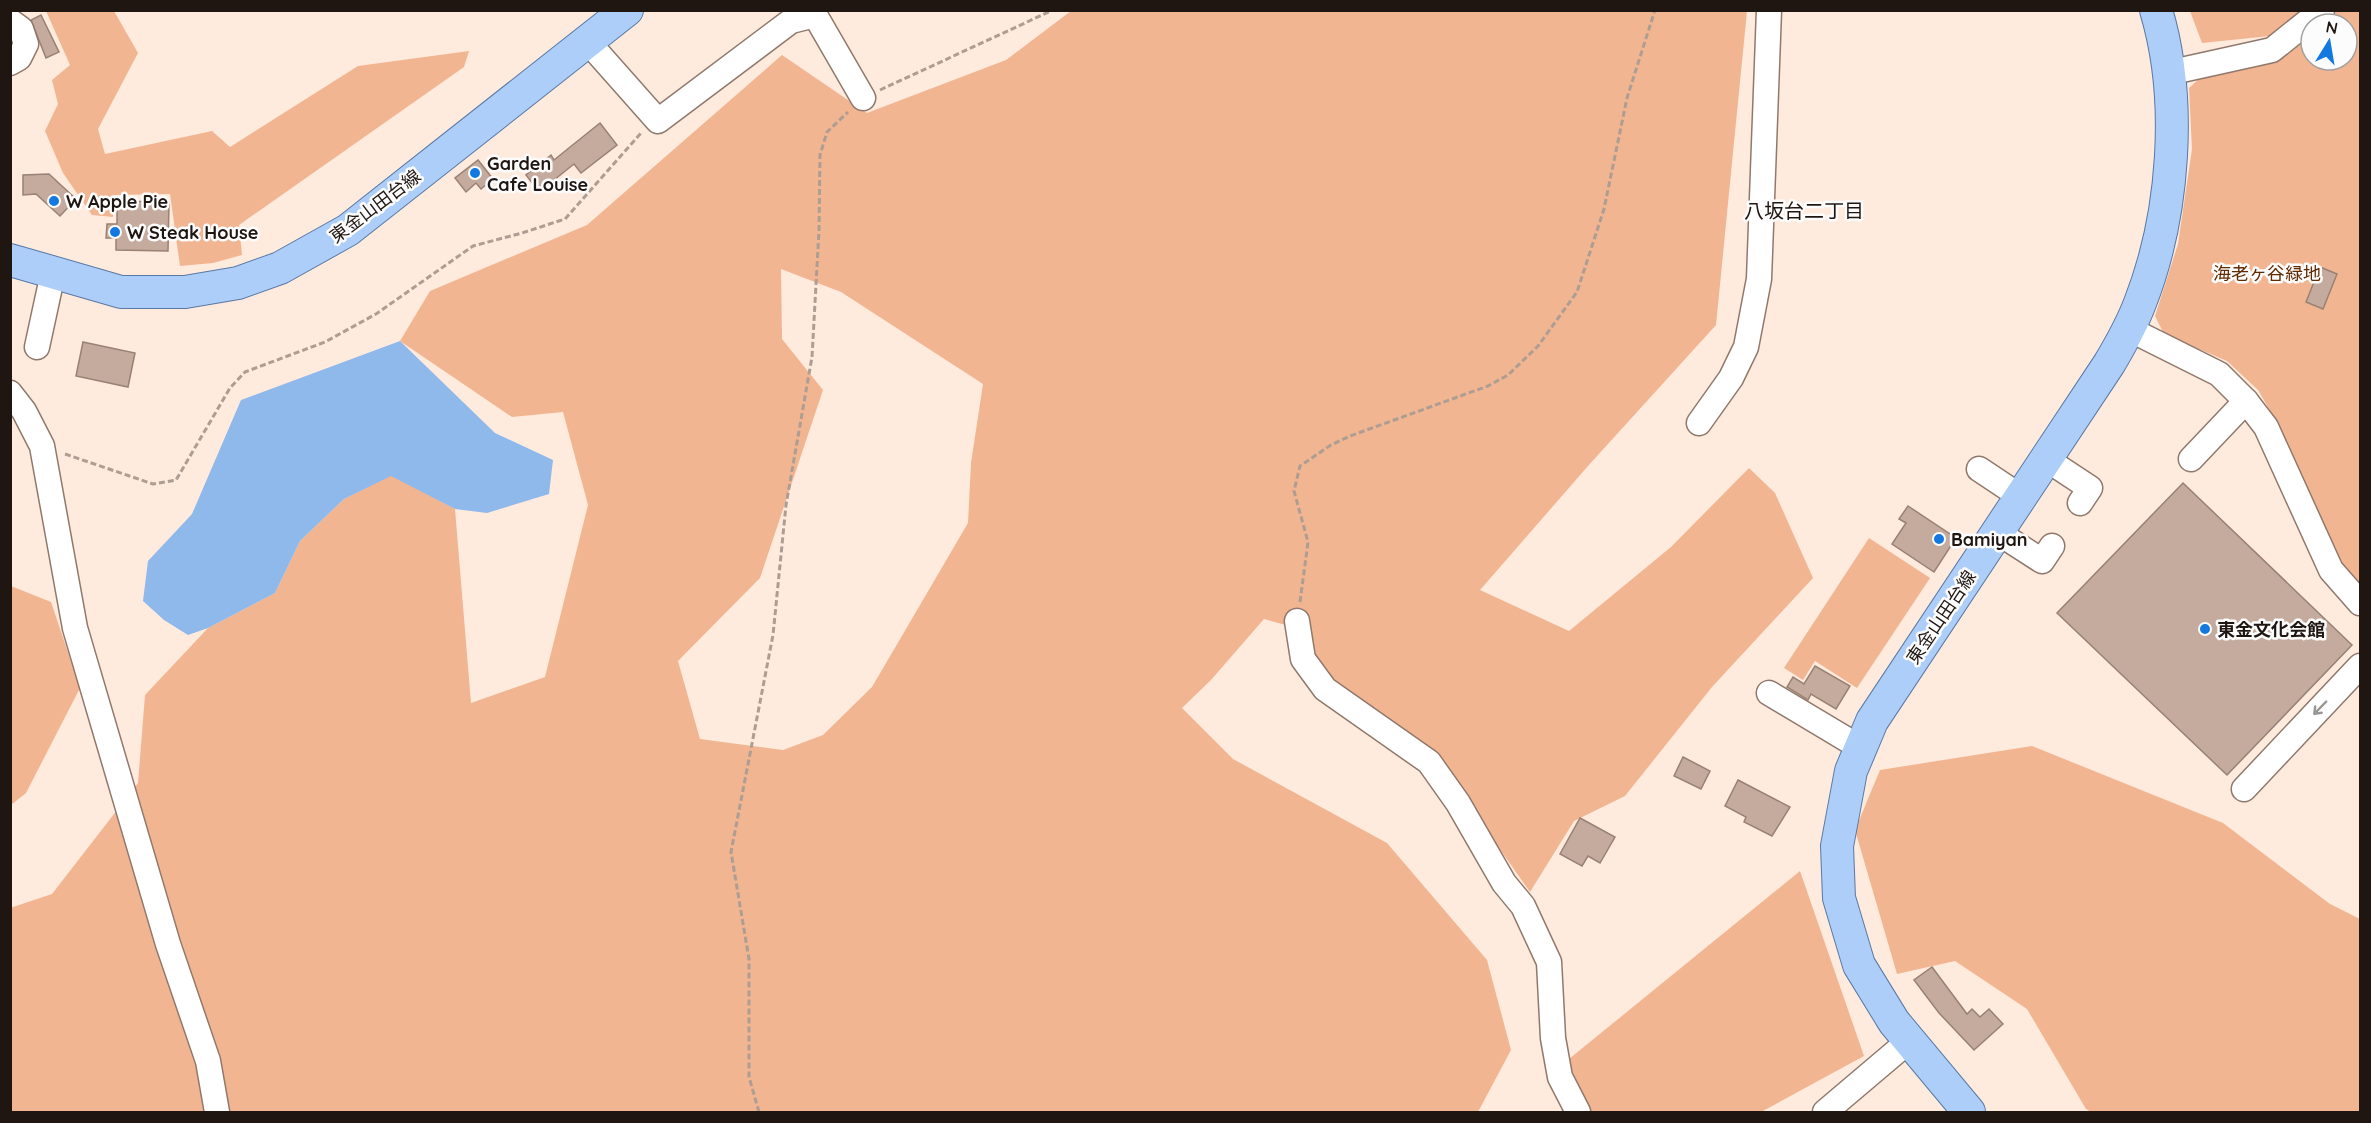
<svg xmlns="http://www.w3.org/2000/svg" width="2371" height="1123" font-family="Quicksand,'Noto Sans JP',sans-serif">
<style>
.green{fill:#f2b592;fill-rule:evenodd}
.water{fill:#8fb8eb}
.building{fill:#c4ab9d;stroke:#998174;stroke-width:1.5}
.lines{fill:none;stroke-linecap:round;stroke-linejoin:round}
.minor-casing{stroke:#90796c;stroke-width:27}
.major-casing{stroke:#5879a5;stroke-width:34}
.path{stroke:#ad9d93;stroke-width:3;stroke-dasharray:6 3;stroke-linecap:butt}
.minor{stroke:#fff;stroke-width:24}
.major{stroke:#adcef8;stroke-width:32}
.oneway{stroke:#9a9694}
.poi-dot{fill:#1378e0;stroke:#fcfcfc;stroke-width:2}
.labels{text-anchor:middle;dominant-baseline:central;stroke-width:5;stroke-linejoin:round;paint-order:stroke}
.poi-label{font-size:18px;font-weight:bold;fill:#1f1611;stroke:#fcfcfc;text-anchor:start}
.street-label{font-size:18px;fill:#1f1611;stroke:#fcfcfc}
.park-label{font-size:18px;fill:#612b00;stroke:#fcfcfc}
.neighbourhood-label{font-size:20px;fill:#1f1611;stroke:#fcfcfc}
</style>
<rect width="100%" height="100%" fill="#ffeade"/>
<g class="green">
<path d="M46 11H114L138 53 98 129 105 154 212 131 230 147 358 66 469 51 464 67 239 225 242 255 213 263 180 266 170 194 113 195V217L92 215 63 173 45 131 58 104 52 80 70 65Z"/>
<path d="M1071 11H1747L1716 325 1588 466 1480 590 1569 631 1671 547 1749 468 1775 493 1813 578 1712 687 1625 796 1574 821 1530 892 1428 747 1333 686 1314 659 1304 630 1264 619 1211 680 1182 708 1233 759 1387 843 1487 960 1511 1050 1478 1112H11L10 908 52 894 138 783 145 695 208 628 275 593 300 541 344 499 391 475 455 509 471 703 545 677 588 505 563 412 512 417 400 341 430 291 587 225 782 55 867 113 1006 60ZM781 269 841 292 983 384 971 463 968 523 872 687 823 735 783 750 700 739 678 661 760 578 823 390 782 339Z"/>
<path d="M2190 11H2303L2270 36 2202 43Z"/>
<path d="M2336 11H2360V591L2339 565 2279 426 2258 390 2227 361 2164 334 2155 316 2178 244 2192 149 2189 88 2202 76 2311 30V60H2347V24H2319Z"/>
<path d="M1869 538 1930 578 1857 688 1815 661 1803 680 1784 668Z"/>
<path d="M11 586 51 602 80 688 26 793 11 805Z"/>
<path d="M2032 746 2223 823 2330 904 2360 919V1112H2091L2086 1109 2027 1009 1955 961 1897 974 1855 830 1880 770Z"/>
<path d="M1800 871 1864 1056 1761 1112H1582L1569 1059Z"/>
</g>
<path class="water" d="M400 341 495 433 553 460 549 494 487 513 455 509 391 476 344 499 300 541 275 593 208 628 188 635 164 620 143 601 148 561 192 514 241 400Z"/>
<g class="building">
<path d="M41 15 59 52 46 58 31 20Z"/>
<path d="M600 123 617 145 581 173 574 164 539 192 526 175 551 155 554 160Z"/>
<path d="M478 160 493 179 481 189 476 183 466 192 455 178Z"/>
<path d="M49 174 76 199 60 216 36 194 23 195V175Z"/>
<path d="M117 201 169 202 168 251 116 250V238H106L107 224H117Z"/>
<path d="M2320 267 2337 274 2323 309 2306 302Z"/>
<path d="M83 342 135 353 128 387 76 376Z"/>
<path d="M2183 483 2352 645 2227 775 2057 613Z"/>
<path d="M1908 506 1956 538 1934 572 1892 544 1906 523 1899 519Z"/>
<path d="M1815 666 1850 686 1836 709 1811 694 1808 700 1787 687 1793 677 1804 684Z"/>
<path d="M1683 757 1710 771 1701 789 1674 776Z"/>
<path d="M1738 780 1790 807 1772 836 1744 822 1746 817 1725 806Z"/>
<path d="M1580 818 1615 837 1600 863 1588 856 1582 866 1560 854Z"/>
<path d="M1932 967 1967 1014 1972 1009 1980 1017 1989 1009 2003 1024 1974 1050 1939 1013 1914 980Z"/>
</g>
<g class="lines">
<g class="minor-casing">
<g id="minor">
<path d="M10 21 21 29 26 44 19 58 10 63"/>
<path d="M588 42 658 121 791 21 815 15 863 98"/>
<path d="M2168 73 2272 50 2322 10"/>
<path d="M2129 329 2219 374 2246 401 2266 427 2331 570 2360 603"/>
<path d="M37 347 53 273"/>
<path d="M10 393 24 411 42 446 75 628 168 944 208 1061 217 1112"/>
<path d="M1699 423 1731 378 1746 347 1759 279 1769 10"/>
<path d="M2046 459 2090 488 2080 503"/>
<path d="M2191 459 2246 401"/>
<path d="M1979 469 2021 497"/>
<path d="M1997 532 2042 561 2052 546"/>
<path d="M1297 621 1303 659 1325 689 1429 762 1458 803 1504 883 1523 906 1549 962 1553 1038 1560 1077 1578 1112"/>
<path d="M1769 693 1861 748"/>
<path d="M2244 789 2360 666"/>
<path d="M1825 1112 1910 1040"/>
</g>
</g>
<g class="major-casing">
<g id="major">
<path d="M10 260 121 292H185L238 283 280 268 348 230 627 10"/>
<path d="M1969 1112 1894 1022 1859 965 1839 898 1837 846 1851 771 1872 721 2109 364C2121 344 2132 324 2140 303 2174 216 2183 100 2156 10"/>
</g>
</g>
<g class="path">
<path d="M880 90 1053 10"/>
<path d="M65 454 153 484 176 480 230 388 245 372 325 342 376 314 473 246 522 233 565 219 642 132"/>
<path d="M1300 602 1308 542 1294 491 1300 466 1331 445 1350 436 1488 386 1508 375 1538 346 1577 292 1604 209 1627 98 1655 10"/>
<path d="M759 1112 749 1077V959L731 852 773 635 786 505 812 357 819 230 820 155 827 132 848 112"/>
</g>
<use href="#minor" class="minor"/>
<use href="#major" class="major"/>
</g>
<defs><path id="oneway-shaft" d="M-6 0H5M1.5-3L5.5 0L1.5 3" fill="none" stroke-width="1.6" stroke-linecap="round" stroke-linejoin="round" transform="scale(1.5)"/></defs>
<use class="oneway" href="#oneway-shaft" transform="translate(2320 708) rotate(134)"/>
<g class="poi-dot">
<circle cx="475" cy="173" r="6"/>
<circle cx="54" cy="201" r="6"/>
<circle cx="115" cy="232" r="6"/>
<circle cx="1939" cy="539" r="6"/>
<circle cx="2205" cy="629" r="6"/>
</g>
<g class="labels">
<g class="poi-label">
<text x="487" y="163">Garden<tspan x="487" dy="21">Cafe Louise</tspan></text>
<text x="66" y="201">W Apple Pie</text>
<text x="127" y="232">W Steak House</text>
<text x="1951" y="539">Bamiyan</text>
<text x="2217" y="629">東金文化会館</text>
</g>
<g class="street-label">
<text transform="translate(375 206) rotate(-37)">東金山田台線</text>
<text transform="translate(1941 617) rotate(-56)">東金山田台線</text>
</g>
<g class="park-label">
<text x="2267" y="273">海老ヶ谷緑地</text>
</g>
<g class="neighbourhood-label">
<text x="1804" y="210">八坂台二丁目</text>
</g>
</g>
<rect width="2371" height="1123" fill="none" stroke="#1f1611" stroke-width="24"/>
<g transform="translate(2329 42) rotate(11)"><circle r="28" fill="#fcfcfc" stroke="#a4a09e" stroke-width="1.5"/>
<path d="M0-4.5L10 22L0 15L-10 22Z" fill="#1378e0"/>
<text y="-9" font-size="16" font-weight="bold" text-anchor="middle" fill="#1f1611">N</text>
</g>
</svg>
